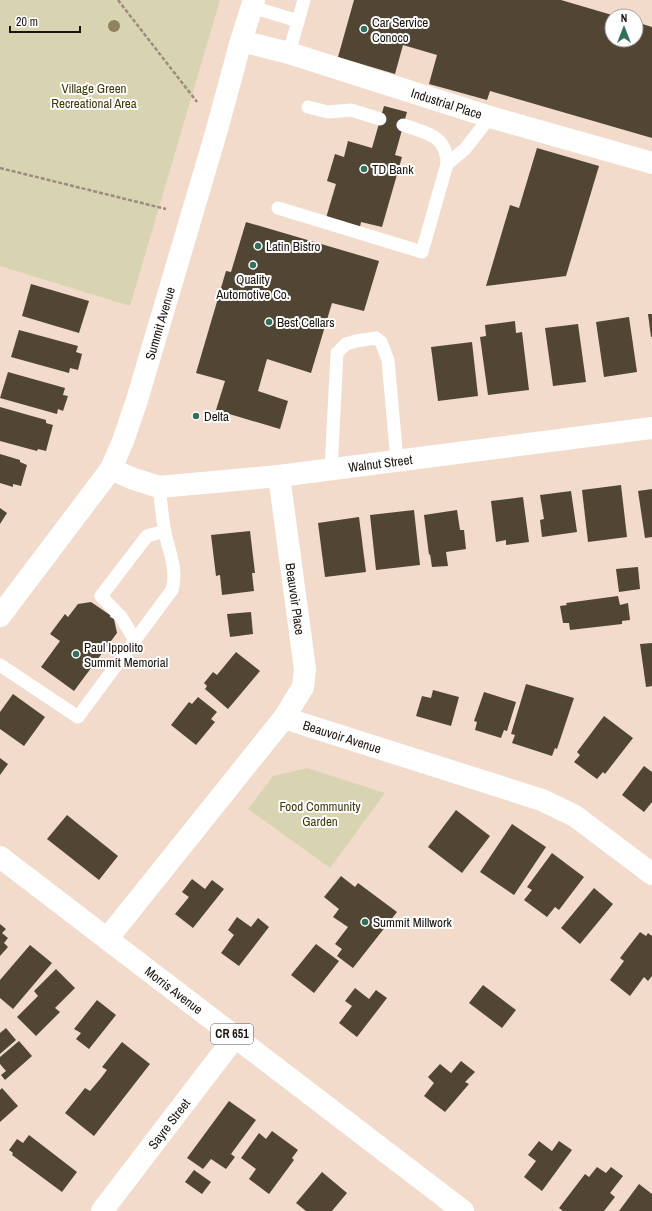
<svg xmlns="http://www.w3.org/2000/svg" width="652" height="1211" font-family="'Archivo Narrow',sans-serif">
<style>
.green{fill:#d8d4b2}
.building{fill:#514533}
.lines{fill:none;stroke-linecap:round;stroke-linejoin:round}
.path{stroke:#9d8b80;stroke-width:2.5;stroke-dasharray:4 2;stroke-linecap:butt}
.service{stroke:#fff;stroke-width:13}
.minor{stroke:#fff;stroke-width:22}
.tertiary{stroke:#fff;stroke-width:22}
.primary{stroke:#fff;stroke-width:22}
.tree{fill:#908160}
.poi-dot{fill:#31705d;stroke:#fff;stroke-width:1.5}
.labels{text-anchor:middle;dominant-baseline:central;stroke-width:4;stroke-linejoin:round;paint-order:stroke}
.shield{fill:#fff;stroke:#5f5956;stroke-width:1}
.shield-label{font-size:12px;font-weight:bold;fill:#1a120d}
.poi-label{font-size:13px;fill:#1a120d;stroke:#fff;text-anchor:start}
.park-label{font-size:13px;fill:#3f3807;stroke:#fff}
.street-label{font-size:13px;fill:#1a120d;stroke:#fff}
</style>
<rect width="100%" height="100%" fill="#f3dbcc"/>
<g class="green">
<path d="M0 0H220L130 306 0 266Z"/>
<path d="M307 768 385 793 330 868 248 809 273 776Z"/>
</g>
<g class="building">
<path d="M354 0H561L612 15V40H636V22L652 27V138L490 91 487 100 429 84 437 55 403 45 395 74 338 57Z"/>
<path d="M384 106 407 112 395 155 402 157 382 227 361 222 360 227 326 218 336 184 327 181 335 154 344 157 348 141 372 148Z"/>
<path d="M537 148 599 166 566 276 486 286 510 205 519 208Z"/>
<path d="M246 222 379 261 364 311 332 303 311 373 267 359 258 391 288 401 280 429 216 410 225 381 196 373 226 271 231 272Z"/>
<path d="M31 284 89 301 79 333 22 316Z"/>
<path d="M648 314H652V337H651Z"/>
<path d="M629 317 637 372 604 377 596 322Z"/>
<path d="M515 321 516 333 522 332 529 390 488 395 480 337 486 336 485 325Z"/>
<path d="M578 324 586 382 553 386 545 328Z"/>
<path d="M19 330 78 346 76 352 82 354 78 370 70 368 69 373 11 357Z"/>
<path d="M472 342 478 396 438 401 431 347Z"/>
<path d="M8 372 65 388 63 395 68 396 63 411 58 409 57 414 0 398Z"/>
<path d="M0 407 46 420V423L53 425 46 451 38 449 37 451 0 441Z"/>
<path d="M0 454 20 460V462L27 465 21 486 13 484V487L0 483Z"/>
<path d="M621 485 627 537 588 542 582 490Z"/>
<path d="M652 489V537L645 538 638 491Z"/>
<path d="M571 491 577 532 542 537 540 520 544 519 540 495Z"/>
<path d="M523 497 529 542 506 545V540L496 542 491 501Z"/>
<path d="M0 508 7 513 0 524Z"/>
<path d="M414 510 420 565 376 570 370 515Z"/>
<path d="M457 510 460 530H464L466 549 446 552 448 566 432 567 430 554 429 555 424 515Z"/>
<path d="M359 517 366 572 325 577 318 523Z"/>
<path d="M250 531 255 573H252L254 591 222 595 220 575 216 576 211 535Z"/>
<path d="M638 567 640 589 619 592 616 569Z"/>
<path d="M618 596 620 605 628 603 630 620 622 621V624L570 630 569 623H563L560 606 567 605 566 603Z"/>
<path d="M91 602 110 615V617L114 619 117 633 74 691 41 667 60 641 50 634 65 614 68 617 78 604Z"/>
<path d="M251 612 253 634 230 637 227 614Z"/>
<path d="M652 643V686L646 687 640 644Z"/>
<path d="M236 652 260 671 228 709 205 689 207 686 204 683 213 672 217 675Z"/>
<path d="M526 684 574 698 557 749 555 748 552 756 512 743 515 735 511 734Z"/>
<path d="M433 690 459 697 451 726 416 716 422 696 431 698Z"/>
<path d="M484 692 516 702 507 731 504 730 501 738 475 730 477 722 474 721Z"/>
<path d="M13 694 45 717 24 746 0 729V712Z"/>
<path d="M198 697 217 712 211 719 215 722 196 745 171 725 189 702 192 704Z"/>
<path d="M604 716 633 738 605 774 603 772 597 779 574 762 580 755 577 752Z"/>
<path d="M0 758 8 764 0 775Z"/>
<path d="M644 766 652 772V802L644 812 622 795Z"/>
<path d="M456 810 490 836 462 873 428 847Z"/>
<path d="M67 815 118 856 99 880 47 839Z"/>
<path d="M512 824 546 847 514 895 480 872Z"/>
<path d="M552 853 584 877 559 910 555 907 547 917 524 900 532 890 527 887Z"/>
<path d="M341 876 355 887 358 883 397 912 353 968 337 956 342 949 335 944 348 927 333 917 339 909 324 897Z"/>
<path d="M192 879 205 889 212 880 224 889 193 928 175 914 189 897 182 892Z"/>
<path d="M594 888 613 904 580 944 561 928Z"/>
<path d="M237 917 251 927 258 918 269 927 239 966 221 953 234 935 228 930Z"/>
<path d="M0 924 6 929 2 933 8 938 4 943 8 947 0 956Z"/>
<path d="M640 932 646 936 648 933 652 936V976L648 981 644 977 630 996 610 980 624 961 620 958Z"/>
<path d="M316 944 339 961 314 993 291 975Z"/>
<path d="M30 945 52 963 13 1009 0 998V980Z"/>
<path d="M56 969 75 988 55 1008 60 1012 36 1036 17 1017 38 996 34 991Z"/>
<path d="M483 985 516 1010 502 1028 469 1003Z"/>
<path d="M355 988 369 999 376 990 387 998 357 1037 339 1023 352 1006 345 1001Z"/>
<path d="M97 1000 116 1015 89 1049 76 1039 81 1033 74 1029Z"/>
<path d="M6 1028 16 1040 0 1054V1033Z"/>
<path d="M19 1041 32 1056 5 1080 1 1075 6 1071 0 1064V1057Z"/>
<path d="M122 1042 150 1064 94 1136 65 1113 85 1088 90 1091 101 1078 107 1070 102 1067Z"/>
<path d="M461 1061 475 1072 465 1082 469 1084 445 1112 424 1096 434 1083 428 1077 440 1064 451 1073Z"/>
<path d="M2 1088 18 1106 0 1122V1090Z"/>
<path d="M229 1101 256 1120 231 1154 235 1157 226 1169 211 1159 203 1169 187 1158Z"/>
<path d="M272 1131 298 1150 292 1158 294 1160 269 1194 249 1179 256 1169 241 1158 259 1133 266 1139Z"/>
<path d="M29 1135 77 1172 62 1192 12 1155 13 1153 9 1150 17 1139 23 1143Z"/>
<path d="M539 1141 552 1151 559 1141 572 1150 542 1191 524 1177 536 1161 528 1155Z"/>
<path d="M597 1167 606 1173 611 1167 623 1176 610 1193 615 1197 604 1211H563L559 1208 585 1174 589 1177Z"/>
<path d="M194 1170 211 1182 202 1194 185 1182Z"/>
<path d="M322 1172 347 1193 332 1211H306L296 1203Z"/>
<path d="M639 1184 652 1194V1211H619Z"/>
</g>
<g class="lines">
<g class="path">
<path d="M118 0 197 102"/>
<path d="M0 168 166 209"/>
</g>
<g class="service">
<path d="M252 7 298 21"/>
<path d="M289 53 304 0"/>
<path d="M308 107 328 112 351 110 380 119"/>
<path d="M447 164 465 149 490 117"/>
<path d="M278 208 422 252 447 164C447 135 426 133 403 125"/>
<path d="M331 469 337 353 346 344 356 341 376 338 381 342 388 360 397 461"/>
<path d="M135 640 121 617 101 596 147 536 165 531"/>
<path d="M0 665 78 717 172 590C178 570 169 552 165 533 162 517 161 502 159 487"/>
</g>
<g class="minor">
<path id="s1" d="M241 41 289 53 490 117 652 163"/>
<path id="s2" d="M111 469 131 478 159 487 279 476 652 428"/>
<path id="s3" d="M284 718 542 800 575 816 652 874"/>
<path d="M107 939 284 718 303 687 305 669 279 476"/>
<path id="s4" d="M102 1211 235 1037"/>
</g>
<path class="tertiary" id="s5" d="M0 616 111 469 123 441 137 400 216 133 241 41 254 0"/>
<path class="primary" id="s6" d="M0 857 463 1211"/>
</g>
<circle class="tree" cx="114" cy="26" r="6"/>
<g class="poi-dot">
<circle cx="364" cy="29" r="4"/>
<circle cx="364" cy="169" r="4"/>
<circle cx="258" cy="246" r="4"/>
<circle cx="253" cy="265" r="4"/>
<circle cx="269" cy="322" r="4"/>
<circle cx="196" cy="416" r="4"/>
<circle cx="76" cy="654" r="4"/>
<circle cx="365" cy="922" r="4"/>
</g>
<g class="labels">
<rect class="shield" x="211" y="1024" width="42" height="20" rx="3"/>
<g class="shield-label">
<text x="232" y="1034">CR 651</text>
</g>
<g class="poi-label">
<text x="372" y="22">Car Service<tspan x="372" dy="15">Conoco</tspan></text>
<text x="372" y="169">TD Bank</text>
<text x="266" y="246">Latin Bistro</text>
<text x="253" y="279" text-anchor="middle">Quality<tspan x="253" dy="15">Automotive Co.</tspan></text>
<text x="277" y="322">Best Cellars</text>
<text x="204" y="416">Delta</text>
<text x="84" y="647">Paul Ippolito<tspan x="84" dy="15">Summit Memorial</tspan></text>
<text x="373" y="922">Summit Millwork</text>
</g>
<g class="park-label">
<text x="94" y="88">Village Green<tspan x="94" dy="15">Recreational Area</tspan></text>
<text x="320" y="806">Food Community<tspan x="320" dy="15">Garden</tspan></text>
</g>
<g class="street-label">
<text stroke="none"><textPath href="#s1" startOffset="215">Industrial Place</textPath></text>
<text stroke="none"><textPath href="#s5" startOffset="338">Summit Avenue</textPath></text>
<text stroke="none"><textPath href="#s2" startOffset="274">Walnut Street</textPath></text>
<text transform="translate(295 599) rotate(82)">Beauvoir Place</text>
<text stroke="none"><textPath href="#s3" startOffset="61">Beauvoir Avenue</textPath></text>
<text stroke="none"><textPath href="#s6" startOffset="219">Morris Avenue</textPath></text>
<text stroke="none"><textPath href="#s4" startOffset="110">Sayre Street</textPath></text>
</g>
</g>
<g transform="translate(624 28)"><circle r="19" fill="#ffffff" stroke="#a3a09e"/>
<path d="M0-3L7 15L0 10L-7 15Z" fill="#31705d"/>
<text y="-6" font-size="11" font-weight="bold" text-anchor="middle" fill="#1a120d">N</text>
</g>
<path d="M10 26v6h70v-6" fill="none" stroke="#1a120d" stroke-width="2"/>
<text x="16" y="26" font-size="12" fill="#1a120d" stroke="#ffffff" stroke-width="3" paint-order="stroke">20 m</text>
</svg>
